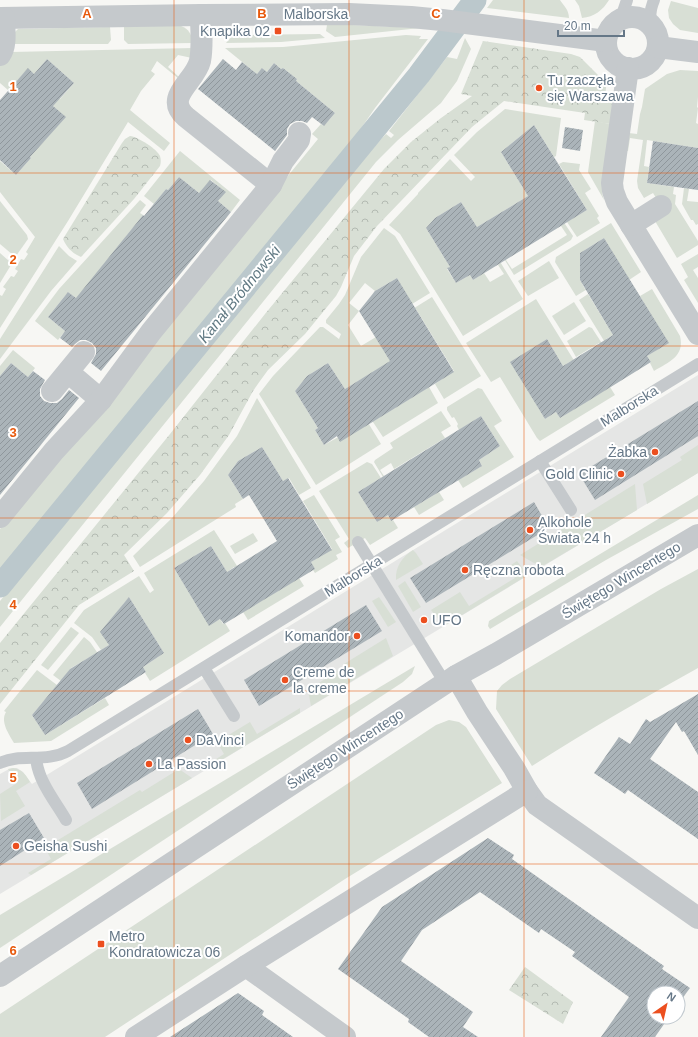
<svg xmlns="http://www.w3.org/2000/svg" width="698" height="1037" font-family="Arial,sans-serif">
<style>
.built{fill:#e5e6e5}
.green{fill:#d8dfd5}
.park{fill:url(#park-crowns)}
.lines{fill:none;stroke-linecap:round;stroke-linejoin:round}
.canal{stroke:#bbc8cc;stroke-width:23}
.building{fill:url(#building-hatch)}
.service{stroke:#c5c9cc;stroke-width:12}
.minor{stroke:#c5c9cc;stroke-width:22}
.tertiary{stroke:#c5c9cc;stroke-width:22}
.grid{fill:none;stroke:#e8590c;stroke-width:1;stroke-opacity:0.55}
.poi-dot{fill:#ec4f1f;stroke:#fff;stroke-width:1.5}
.labels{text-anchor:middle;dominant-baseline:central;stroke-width:4;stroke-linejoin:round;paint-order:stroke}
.street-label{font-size:14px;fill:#657787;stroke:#fff}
.poi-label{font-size:14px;fill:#657787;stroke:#fff;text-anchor:start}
.water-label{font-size:15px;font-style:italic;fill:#607983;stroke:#fff}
.grid-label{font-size:13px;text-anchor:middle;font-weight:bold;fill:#e8590c;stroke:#fff;stroke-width:4;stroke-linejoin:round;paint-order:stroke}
</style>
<defs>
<pattern id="park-crowns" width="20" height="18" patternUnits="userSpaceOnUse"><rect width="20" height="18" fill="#d8dfd5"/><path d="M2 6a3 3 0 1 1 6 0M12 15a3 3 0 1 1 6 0" fill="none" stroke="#b3bab2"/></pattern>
<pattern id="building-hatch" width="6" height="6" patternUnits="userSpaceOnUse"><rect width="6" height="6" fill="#abb4b9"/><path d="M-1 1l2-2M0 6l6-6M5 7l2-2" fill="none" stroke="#8f979c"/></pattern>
</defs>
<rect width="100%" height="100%" fill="#f7f7f4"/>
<path class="built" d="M698 375V473L0 894V774L9 769 17 768 23 772 32 784Z"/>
<g class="green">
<path d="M493 0H560C564 6 569 10 569 18L487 8Z"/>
<path d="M575 0H609C603 10 594 17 582 18L579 6Z"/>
<path d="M671 1 698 8V33L680 30 673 24 669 18 668 10Z"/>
<path d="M327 25H352L420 28 335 37 326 31Z"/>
<path d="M124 26H181C189 29 192 35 193 43L128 44 124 40Z"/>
<path d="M110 27 111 40 108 44H13V34L18 29Z"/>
<path d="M320 34 325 38 281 42 226 43 233 35Z"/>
<path d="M406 35 421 36 419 39H428L375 108 353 140 0 569V529L318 139 312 134 321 124 324 126 335 113 296 81 297 79 283 68 281 69 274 63 267 72 262 68 257 74 225 48 283 47Z"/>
<path d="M465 38 471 49 457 81 441 103 398 140 376 162 0 627V601L355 167 386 134 391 138 394 135 389 131 447 57 457 59Z"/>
<path d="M193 48 192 58 178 55 168 67 180 78 179 79 157 61 151 71 155 74 141 91 130 110 170 143 164 151 128 122 68 221 0 328V295L2 296 6 289 3 287 11 276 14 277 18 271 15 269 21 259 24 260 28 254 26 252 35 237 0 192V158L1 159 0 161 16 175 31 158 30 157 65 117 52 105 58 98 60 99 74 83 47 59 34 74 28 69 8 90 0 83V65L11 52Z"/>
<path d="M680 70 698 71V97L697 107 698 108 696 123 698 124V148L647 140 644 166 649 167 647 183 674 187 673 194 676 195 675 204 698 241V245L677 258 655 221 666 214 653 193 644 198 638 188 637 181 643 140 630 138 628 151H626L629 133 637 134 640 114 642 107 645 89 667 74Z"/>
<path d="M505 109 561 118 556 156 554 157 534 125 501 152 528 196 477 227 461 202 435 218 426 228 450 267 447 269 456 283 470 275 473 280 484 273 490 282 504 274 498 265 500 263 499 260 523 299 463 336 400 234 389 225 418 194V193L450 159 471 181 475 177 454 155 477 132Z"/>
<path d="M595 121 610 124 602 193 604 200 588 172Z"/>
<path d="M180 151 240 200 231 212 218 201 225 192 211 180 199 193 179 177 168 190 166 189 154 204 144 196Z"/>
<path d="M563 162 580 164 579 170 591 189 585 193 599 216 597 218 600 223 577 237 567 222 587 210 559 164Z"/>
<path d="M684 188 689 189 687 201 698 202V224L696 225 693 220H691L682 204Z"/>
<path d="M140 200 146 205 140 213 143 215 127 235 80 301 68 292 48 317 65 331 58 340 35 321 59 289Z"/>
<path d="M0 201 27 235 28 239 16 256 13 255 0 244Z"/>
<path d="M563 221 573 236 571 240 514 275 503 257H504L512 269 567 235 561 226Z"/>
<path d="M611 223 641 272 629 280 604 238 580 253V280L585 289 588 287 589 288 576 296 555 262 556 257Z"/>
<path d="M384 228 395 236 430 293 412 304 397 278 375 291 365 283 349 303 359 311 348 325 361 346 381 334 396 358 345 389 328 363 307 376 295 391 318 428 315 430 324 445 367 421 381 444 316 485 259 394 273 376 320 327H323L339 339 341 334 326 323V320L339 304 345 295 361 257Z"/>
<path d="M59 246 69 256 77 261 51 291 0 359V339Z"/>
<path d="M0 253 9 261 11 265 0 283Z"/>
<path d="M698 254V267L693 270 698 278V303L684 280 688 277 681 264Z"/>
<path d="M549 261 559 278 528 296 518 281Z"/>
<path d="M652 289 680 336C685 356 669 362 654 371L650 363 651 362 647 356 668 343 640 296Z"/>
<path d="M588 294 613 335 606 339 607 342 606 344 579 300Z"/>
<path d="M432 297 481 376 444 399 435 384 454 371 416 309 411 310Z"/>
<path d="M536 299 575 362 573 364 571 361 563 366 547 339 511 362 545 419 556 412 560 418 610 387 615 395 540 441 537 438 500 377 491 382 466 343Z"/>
<path d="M574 302 586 321 564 335 552 316Z"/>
<path d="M589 327 592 328 603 345 599 343 576 357 567 341Z"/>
<path d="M13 350 35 368 28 377 11 363 0 376V366Z"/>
<path d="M429 387 438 403 383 437 371 419 374 421Z"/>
<path d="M478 388 482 389 502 421 494 426 514 457 463 488 458 480 482 466 479 460 500 446 481 416 459 430 457 426 458 424 454 417 452 418 447 410V407Z"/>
<path d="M257 398 311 488 299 495 289 478 283 481 262 447 238 461 228 475 243 499 235 504 236 507 140 567 133 556 172 518 204 481 237 436Z"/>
<path d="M441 411 451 426 441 432 445 438 394 469 391 463 380 470 384 476 383 477 374 462 375 460 393 448 390 443Z"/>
<path d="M698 445V473L647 504 643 484 682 460 680 457Z"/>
<path d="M367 462 372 464 381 478 358 492 377 522 388 515 391 521 393 520 398 528 370 545 365 538 348 548 344 543 349 539 319 491Z"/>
<path d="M635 484 637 510 541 567 520 555Z"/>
<path d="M439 492 444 500 419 515 414 507Z"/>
<path d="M314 495 340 537 335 540 342 552 336 555 338 559 315 573 313 570 311 562 332 549 303 501Z"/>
<path d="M698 495V509L606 560 490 629 488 626 489 621Z"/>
<path d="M214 530 239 569 237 570 234 567 227 572 211 546 174 568 209 625 220 619 223 624 225 623 230 631 150 681 145 673 146 672 143 667 164 653 129 597 101 632 109 645 101 650 92 637 74 623 84 610 139 576 150 593 154 590 144 573Z"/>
<path d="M253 533 258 541 235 554 230 546Z"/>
<path d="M413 550 416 553 423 564 396 580C395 567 402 557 413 550Z"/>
<path d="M517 561 528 575 444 626 431 610 460 592 469 606 515 578 508 567Z"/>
<path d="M698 569V668C642 699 587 731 532 766L496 709 497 691 502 685 510 679 661 589Z"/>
<path d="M299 578 304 586 248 620 243 612Z"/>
<path d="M405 581 421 607 413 612 398 586Z"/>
<path d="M379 597 396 622 388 627 372 601Z"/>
<path d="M71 627 79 633 48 670 41 665Z"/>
<path d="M84 637 90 642 99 655 95 654 71 668 61 681 53 675Z"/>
<path d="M386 638 393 656 311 706 308 690 345 666 344 664Z"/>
<path d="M415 666 412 674 403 682 0 948V915Z"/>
<path d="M37 670 57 685 32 715 45 735 105 698 109 705 51 741 14 743C9 734 0 722 6 712L4 711Z"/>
<path d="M300 708V713L203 771 199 770 224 754 217 742 250 722 257 734Z"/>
<path d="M449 720 459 722 466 727 502 783 345 879 105 1037H0V1014L436 725Z"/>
<path d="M13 768C22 769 26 775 30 782L16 791 25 806 1 821 0 794 17 783 8 769Z"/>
<path d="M179 769 192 778 31 875 28 873 51 859 45 848 140 790 142 792Z"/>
</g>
<g class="park">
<path d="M483 41 571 54 580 57 603 80 606 87 605 102 613 103 610 124 584 120 585 113 504 101 472 127 377 226 354 256 341 287 336 296 305 334 268 370 260 381 253 391 229 435 200 475 167 513 124 555 134 571 79 605 0 704V643L170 434 265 314 384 169 411 142 441 118 472 96 461 94Z"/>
<path d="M130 136C138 137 157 149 160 156 161 159 161 163 160 166L134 199 81 257C72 253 67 248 63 239L122 143 125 139Z"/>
<path d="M525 967 573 1002 563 1024 509 990Z"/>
</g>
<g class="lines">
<path class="canal" d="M0 586 419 75 475 0"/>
</g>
<g class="building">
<path d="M47 59 74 83 53 106 66 117 30 157 31 158 16 175 0 160V100L28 68 34 74Z"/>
<path d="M223 59 236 70 242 62 257 74 262 68 267 72 274 63 281 69 283 68 297 79 296 81 335 113 324 126 312 117 307 123 302 121H296L290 124 287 129V135L275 151 198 89Z"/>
<path d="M534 125 587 210 473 280 470 275 456 283 447 268 450 267 426 228 435 218 461 202 477 227 528 196 501 152Z"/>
<path d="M565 127 583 130 580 151 562 148Z"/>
<path d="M653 141 698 148V190L647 183Z"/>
<path d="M179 177 199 193 210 180 226 192 218 201 231 212 101 371 91 363 96 354V348L92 343 86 340H80L75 344 72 347 60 338 65 331 48 317 68 292 76 298 143 215 144 216 166 189 168 190Z"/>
<path d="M604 238 669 343 647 356 651 362 585 403 560 418 556 412 545 419 510 362 547 339 563 366 613 335 580 280V253Z"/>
<path d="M397 278 454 372 340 442 337 436 324 445 315 430 318 428 295 391 307 376 328 363 345 389 390 361 359 311 375 291Z"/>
<path d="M11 363 28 377 33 371 45 380 40 389V396L44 401 50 403H57L62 399 69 390 79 398 0 495V376Z"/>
<path d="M698 401V436L595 500 579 474Z"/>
<path d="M481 416 500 446 479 460 482 466 391 521 388 515 377 522 358 492Z"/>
<path d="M262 447 283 481 288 478 332 550 311 562 315 569 224 624 220 619 209 626 174 568 211 546 227 572 277 541 249 495 243 499 228 475 238 461Z"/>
<path d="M534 502 549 528 426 603 410 578Z"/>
<path d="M129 597 164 653 143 667 146 672 45 735 32 715 70 669 109 645 100 632Z"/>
<path d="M366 605 382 631 259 706 244 680Z"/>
<path d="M698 694V755L684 731 682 732 676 722 650 759 698 792V839L628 790 625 794 594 773 619 737 630 744 646 719 650 722Z"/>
<path d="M198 709 213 734 92 809 77 783Z"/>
<path d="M29 813 44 838 0 866V830Z"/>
<path d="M488 838 514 855 512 859 664 966 662 969 690 988 678 1004V993H654V1017H669L655 1037H601L629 997 572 956 575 952 541 929 539 933 480 892 422 930 401 961 473 1012 463 1027 478 1037H429L408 1022 409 1019 338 969 382 907Z"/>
<path d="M238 993 264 1011 262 1015 293 1037H170Z"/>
</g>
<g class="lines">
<g class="service">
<path d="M619 20 623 12 627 0"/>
<path d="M653 27C649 17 650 10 654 0"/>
<path d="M540 461 571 510"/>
<path d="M358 542 445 683"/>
<path d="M204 668 234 716"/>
<path d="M36 758C38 781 55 801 66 820"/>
<path d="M0 763C20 753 46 763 68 751L698 364"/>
</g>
<g class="minor">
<path d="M201 15C201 30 203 46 200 61 195 82 163 97 186 117L271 185"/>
<circle cx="632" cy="43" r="26"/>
<path d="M0 18 201 15 349 14 411 17 442 20 606 41"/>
<path d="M658 47 698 52"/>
<path d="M0 55C7 45 4 29 4 18"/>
<path d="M628 68 612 183 613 191 617 202 698 334"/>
<path d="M631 225 661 206"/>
<path d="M68 372 101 400"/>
<path d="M52 391 84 352"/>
<path d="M0 517 54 451 101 400 151 332 271 185 283 161 299 140 300 134 299 133"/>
<path d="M456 676 477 712 514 768 527 791 537 805 698 918"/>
<path d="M246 966 345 1037"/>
<path d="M136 1037 246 966 527 791"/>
</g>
<path class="tertiary" d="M0 976 456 676 496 654 698 535"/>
</g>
<path class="grid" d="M174 0V1037M349 0V1037M524 0V1037M0 173H698M0 346H698M0 518H698M0 691H698M0 864H698"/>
<g class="poi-dot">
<rect x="274" y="27" width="8" height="8" rx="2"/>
<circle cx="539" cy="88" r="4"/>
<circle cx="655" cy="452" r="4"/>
<circle cx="621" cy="474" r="4"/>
<circle cx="530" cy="530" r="4"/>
<circle cx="465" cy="570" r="4"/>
<circle cx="424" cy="620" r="4"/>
<circle cx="357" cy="636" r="4"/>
<circle cx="285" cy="680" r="4"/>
<circle cx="188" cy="740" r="4"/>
<circle cx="149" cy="764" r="4"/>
<circle cx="16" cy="846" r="4"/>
<rect x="97" y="940" width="8" height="8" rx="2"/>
</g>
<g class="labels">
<g class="street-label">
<text x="316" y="14">Malborska</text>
<text transform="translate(629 406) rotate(-32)">Malborska</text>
<text transform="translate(353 576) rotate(-32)">Malborska</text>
<text transform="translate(621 580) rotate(-31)">Świętego Wincentego</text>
<text transform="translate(345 749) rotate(-33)">Świętego Wincentego</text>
</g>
<g class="poi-label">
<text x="270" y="31" text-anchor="end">Knapika 02</text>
<text x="547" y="80">Tu zaczęła<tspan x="547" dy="16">się Warszawa</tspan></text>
<text x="647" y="452" text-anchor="end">Żabka</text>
<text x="613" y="474" text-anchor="end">Gold Clinic</text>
<text x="538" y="522">Alkohole<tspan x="538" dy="16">Świata 24 h</tspan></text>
<text x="473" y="570">Ręczna robota</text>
<text x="432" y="620">UFO</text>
<text x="349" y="636" text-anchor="end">Komandor</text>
<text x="293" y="672">Creme de<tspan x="293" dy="16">la creme</tspan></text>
<text x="196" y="740">DaVinci</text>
<text x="157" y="764">La Passion</text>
<text x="24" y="846">Geisha Sushi</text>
<text x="109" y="936">Metro<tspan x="109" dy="16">Kondratowicza 06</tspan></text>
</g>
<g class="water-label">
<text transform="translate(239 294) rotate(-51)">Kanał Bródnowski</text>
</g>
</g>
<g class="grid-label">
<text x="87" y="18">A</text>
<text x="262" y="18">B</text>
<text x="436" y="18">C</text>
<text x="13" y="91">1</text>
<text x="13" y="264">2</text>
<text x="13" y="437">3</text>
<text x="13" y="609">4</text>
<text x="13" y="782">5</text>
<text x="13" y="955">6</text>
</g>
<g transform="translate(666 1005) rotate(34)"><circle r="19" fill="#ffffff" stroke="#c1c9cf"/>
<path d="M0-3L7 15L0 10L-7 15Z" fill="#ec4f1f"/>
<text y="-6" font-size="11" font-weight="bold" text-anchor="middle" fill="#657787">N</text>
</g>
<path d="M558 30v6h66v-6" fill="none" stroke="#657787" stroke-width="2"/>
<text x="564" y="30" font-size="12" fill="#657787" stroke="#ffffff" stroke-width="3" paint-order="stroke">20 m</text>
</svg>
